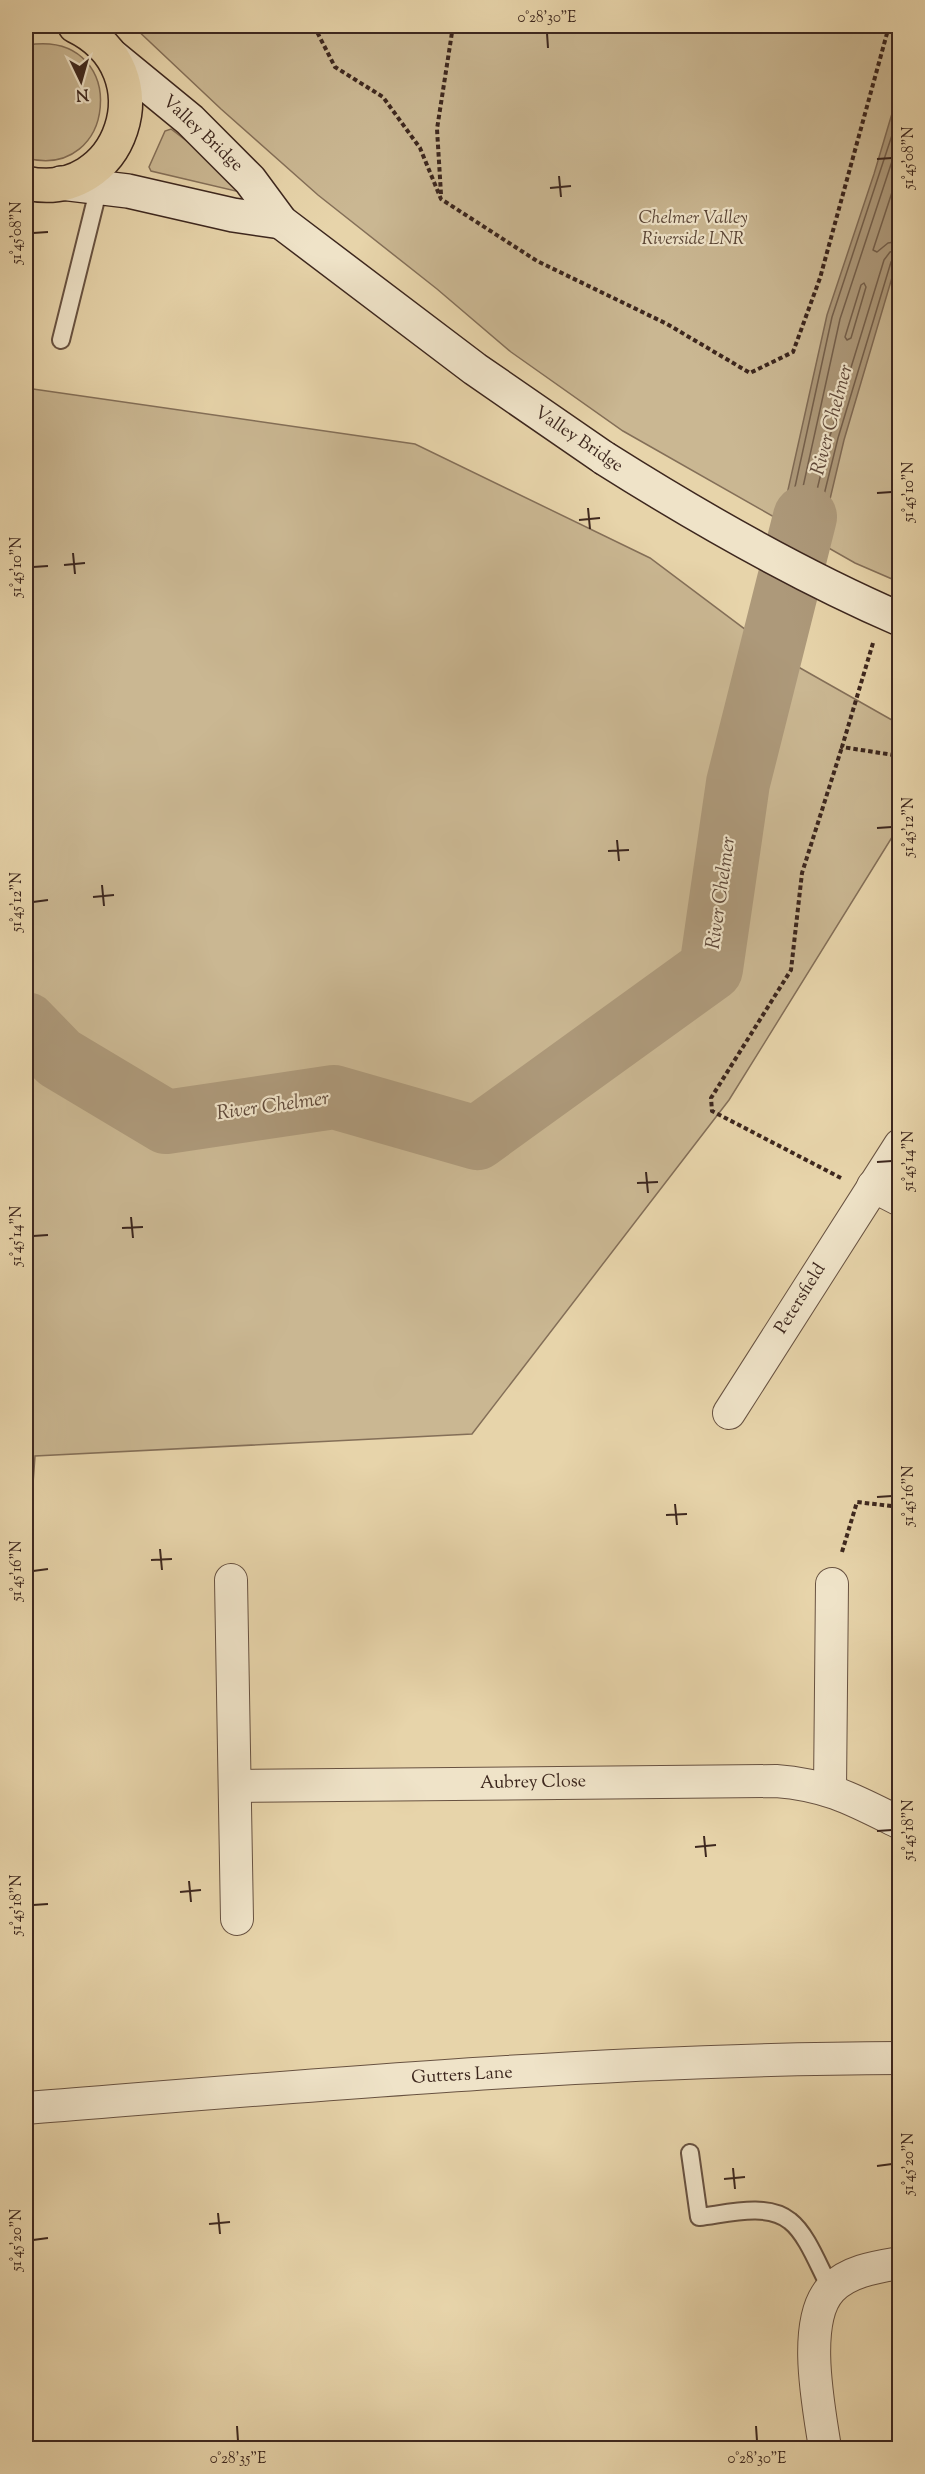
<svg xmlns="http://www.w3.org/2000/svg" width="925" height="2474" font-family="'Sorts Mill Goudy',serif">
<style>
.green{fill:#cab792;stroke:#846f58;stroke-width:1.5}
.water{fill:#ad997a;stroke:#806b55;stroke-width:1.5}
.pier{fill:#e7d4aa}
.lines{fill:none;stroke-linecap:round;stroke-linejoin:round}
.shore{stroke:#75604c;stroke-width:1.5}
.river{stroke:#ad997a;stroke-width:64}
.lane-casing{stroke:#685241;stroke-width:20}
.street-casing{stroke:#685241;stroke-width:34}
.secondary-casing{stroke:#3d271e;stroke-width:36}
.primary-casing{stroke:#3d271e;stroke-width:36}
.path{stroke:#3d271e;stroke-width:4;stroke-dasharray:4.5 3;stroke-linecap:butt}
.lane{stroke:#efe3c8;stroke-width:16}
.street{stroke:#efe3c8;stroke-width:32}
.secondary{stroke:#efe3c8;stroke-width:33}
.primary{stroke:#e7d4aa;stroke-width:33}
.secondary-bridge-casing{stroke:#3d271e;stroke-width:36;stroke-linecap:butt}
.secondary-bridge{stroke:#efe3c8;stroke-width:33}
.ticks{fill:none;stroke:#3d271e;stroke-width:2}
.labels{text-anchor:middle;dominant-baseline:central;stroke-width:4.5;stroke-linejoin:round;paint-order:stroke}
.street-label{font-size:18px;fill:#3d271e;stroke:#efe3c8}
.park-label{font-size:18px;font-style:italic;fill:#594435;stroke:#efe3c8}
.water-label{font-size:20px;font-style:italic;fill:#5f493a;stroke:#efe3c8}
.neatline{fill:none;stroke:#3d271e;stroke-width:2}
.ticks-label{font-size:15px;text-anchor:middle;fill:#3d271e}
</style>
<rect width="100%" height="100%" fill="#e7d4aa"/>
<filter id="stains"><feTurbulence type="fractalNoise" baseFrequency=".00333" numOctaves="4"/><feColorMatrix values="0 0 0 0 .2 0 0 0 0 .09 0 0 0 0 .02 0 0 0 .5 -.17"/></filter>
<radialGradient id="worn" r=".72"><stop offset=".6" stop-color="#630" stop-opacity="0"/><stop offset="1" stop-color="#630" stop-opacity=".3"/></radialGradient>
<g class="green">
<path d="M133 26H899V582L855 563 623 431 511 352 437 289 318 195 221 109Z"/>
<path d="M35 44C130 36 117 182 26 158V46Z"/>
<path d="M171 129 247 187 244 193 151 171 149 167 165 131Z"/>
<path d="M26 388 415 444 650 558 786 660 899 724V826L729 1100 472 1434 35 1456 26 1580Z"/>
</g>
<path class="water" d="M899 90V254L844 440 803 613 765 593 827 315 874 174Z"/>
<path class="pier" d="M779 521 820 544 806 614 762 591Z"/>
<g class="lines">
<g class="shore">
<path d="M900 168 873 250 877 252 888 243 900 241"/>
<path d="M864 283 866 287 851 338 847 340 845 337 861 285Z"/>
<path d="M783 542 832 317 900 111"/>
<path d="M790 546 840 319 900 137"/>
<path d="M802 552 830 436 884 260 890 252 900 250"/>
<path d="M809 556 838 438 891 262 894 258 900 257"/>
</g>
<path class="river" d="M26 1024 59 1058 166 1122 334 1097 477 1138 711 969 738 783 805 517"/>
<g class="lane-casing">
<g id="lane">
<path d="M61 340 99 187"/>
<path d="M690 2153 699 2217C726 2214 767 2202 790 2221 808 2235 820 2270 831 2289"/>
</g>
</g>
<g class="street-casing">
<g id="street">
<path d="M873 1186 900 1200"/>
<path d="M729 1413 900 1145"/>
<path d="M231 1580 237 1919"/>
<path d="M235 1786 776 1781C828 1785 854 1800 900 1823"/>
<path d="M830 1790 832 1584"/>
<path d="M26 2108C316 2085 608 2059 900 2058"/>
<path d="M825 2448C819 2408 801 2321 831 2289 848 2271 876 2267 900 2263"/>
</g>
</g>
<g class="secondary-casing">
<g id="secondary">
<path d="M112 56 190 120 250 180 281 222 475 369 604 458"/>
<path d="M61 183 128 191 233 215 281 222"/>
</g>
</g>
<g class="primary-casing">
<path id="primary" d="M26 183C121 204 168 71 75 26"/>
</g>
<g class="path">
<path d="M314 26 335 67 383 97 420 148 441 199 537 261 667 324 750 373 793 352 820 278 889 26"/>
<path d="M441 194 437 129 453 26"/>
<path d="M893 579 900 559"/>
<path d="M873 643 842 747 900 756"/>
<path d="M841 1178 712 1111 711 1098 791 970 802 873 842 747"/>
<path d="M842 1552 857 1502 900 1507"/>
</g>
<use href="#lane" class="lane"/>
<use href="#street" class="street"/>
<use href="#secondary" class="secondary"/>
<use href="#primary" class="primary"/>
<g class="secondary-bridge-casing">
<path id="secondary-bridge" d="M604 458C699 518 796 574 900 619"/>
</g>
<use href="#secondary-bridge" class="secondary-bridge"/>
</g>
<path class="ticks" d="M547 33 548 48M877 159 892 158M559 176 561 197M550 188 571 186M33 233 48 232M877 493 892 492M588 508 590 529M579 520 600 518M73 553 75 574M64 565 85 563M33 567 48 566M877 828 892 827M617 840 619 861M608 851 629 850M102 885 104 906M93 897 114 895M33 902 48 900M877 1162 892 1161M646 1172 648 1193M637 1183 658 1182M131 1217 133 1238M122 1228 143 1227M33 1236 48 1235M877 1497 892 1496M675 1504 677 1525M666 1515 687 1514M160 1549 162 1570M151 1560 172 1559M33 1571 48 1569M877 1831 892 1830M704 1836 706 1857M695 1847 716 1845M189 1881 191 1902M180 1892 201 1890M33 1905 48 1904M877 2166 892 2164M733 2168 735 2189M724 2179 745 2177M218 2213 220 2234M209 2224 230 2222M33 2240 48 2238M237 2426 238 2441M756 2426 757 2441"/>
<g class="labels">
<g class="street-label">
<text transform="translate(202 134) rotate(43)">Valley Bridge</text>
<text transform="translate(578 440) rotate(34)">Valley Bridge</text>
<text transform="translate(801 1299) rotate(-58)">Petersfield</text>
<text transform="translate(533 1783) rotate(-1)">Aubrey Close</text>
<text transform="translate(462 2076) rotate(-3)">Gutters Lane</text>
</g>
<g class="park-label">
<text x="693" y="219">Chelmer Valley<tspan x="693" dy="21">Riverside LNR</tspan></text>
</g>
<g class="water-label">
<text transform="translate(833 420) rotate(-75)">River Chelmer</text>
<text transform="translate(722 893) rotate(-82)">River Chelmer</text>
<text transform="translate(273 1107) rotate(-8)">River Chelmer</text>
</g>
</g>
<rect width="925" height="2474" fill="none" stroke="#e7d4aa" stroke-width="66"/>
<g transform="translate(81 81) rotate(175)" stroke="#efe3c8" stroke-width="4.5" paint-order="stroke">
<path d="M0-4.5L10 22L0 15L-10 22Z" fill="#3d271e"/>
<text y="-9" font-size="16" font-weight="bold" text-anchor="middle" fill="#3d271e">N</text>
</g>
<rect x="33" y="33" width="859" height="2408" class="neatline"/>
<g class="ticks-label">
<text x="547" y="22">0°28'30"E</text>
<text transform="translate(908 158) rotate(-90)" y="5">51°45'08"N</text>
<text transform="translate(16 233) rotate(-90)" y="5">51°45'08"N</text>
<text transform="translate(908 492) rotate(-90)" y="5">51°45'10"N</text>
<text transform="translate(16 567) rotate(-90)" y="5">51°45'10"N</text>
<text transform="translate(908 827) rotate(-90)" y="5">51°45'12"N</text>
<text transform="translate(16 902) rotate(-90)" y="5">51°45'12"N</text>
<text transform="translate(908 1161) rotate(-90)" y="5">51°45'14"N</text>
<text transform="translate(16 1236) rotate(-90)" y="5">51°45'14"N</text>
<text transform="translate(908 1496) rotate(-90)" y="5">51°45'16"N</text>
<text transform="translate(16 1571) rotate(-90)" y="5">51°45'16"N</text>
<text transform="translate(908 1830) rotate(-90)" y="5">51°45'18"N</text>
<text transform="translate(16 1905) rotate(-90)" y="5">51°45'18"N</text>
<text transform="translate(908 2164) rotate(-90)" y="5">51°45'20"N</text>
<text transform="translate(16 2240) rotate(-90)" y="5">51°45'20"N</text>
<text x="238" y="2463">0°28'35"E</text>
<text x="757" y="2463">0°28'30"E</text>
</g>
<rect width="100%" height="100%" filter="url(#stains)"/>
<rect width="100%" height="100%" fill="url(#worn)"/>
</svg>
